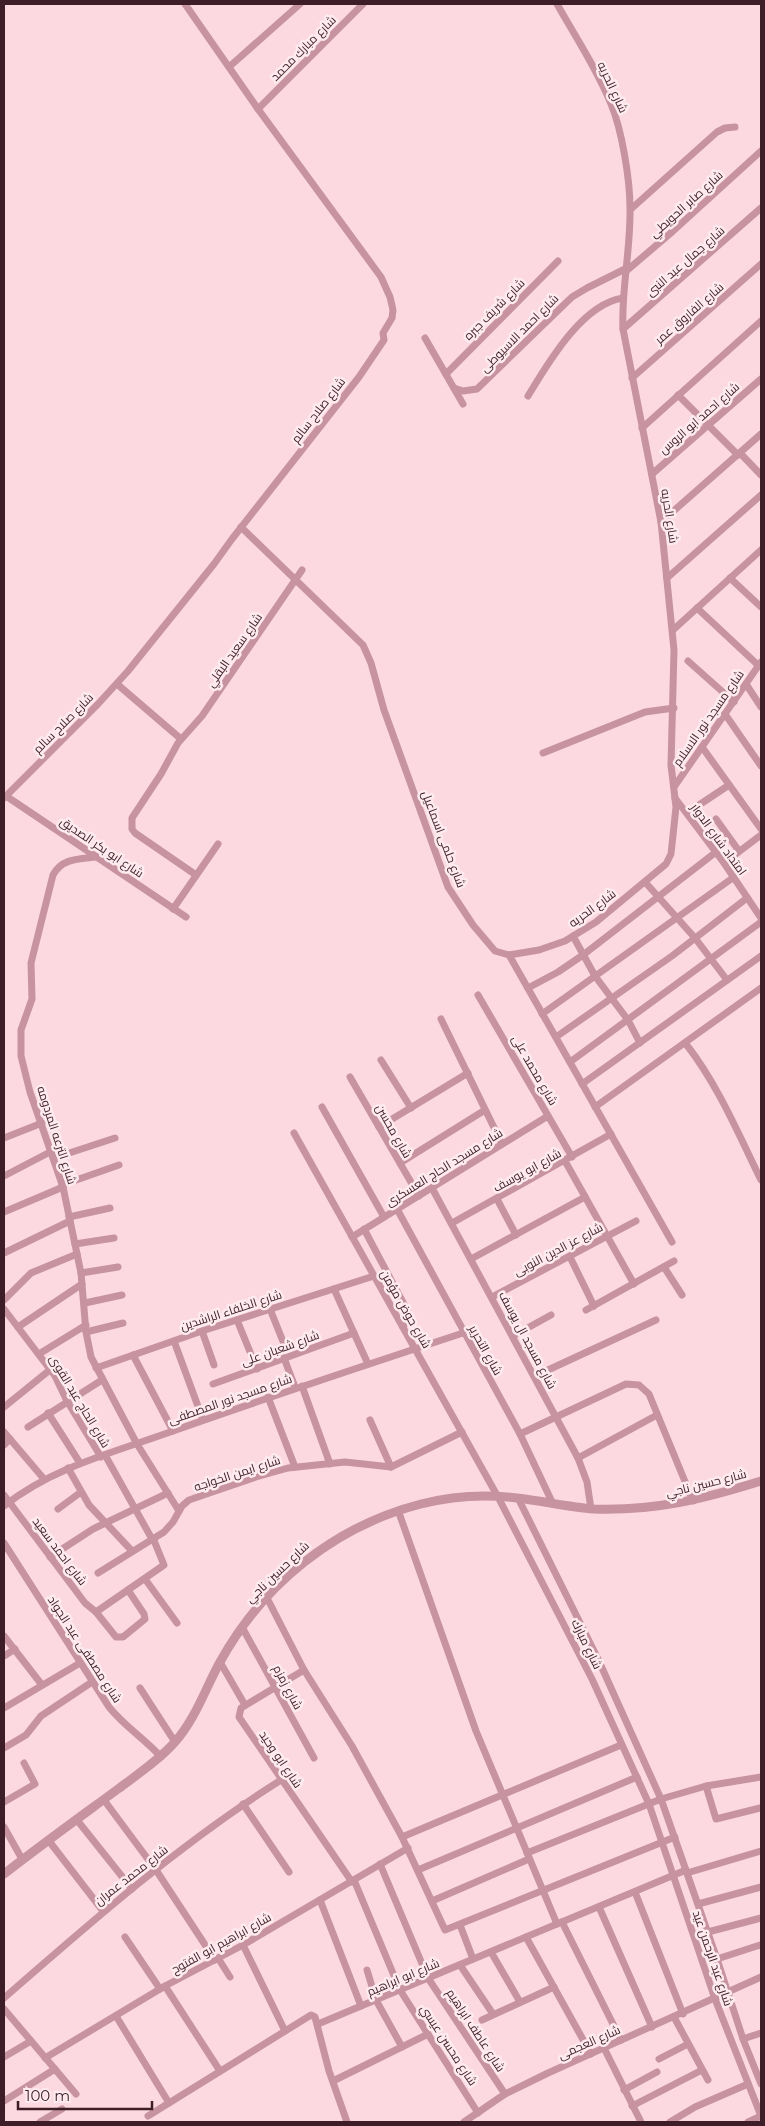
<svg xmlns="http://www.w3.org/2000/svg" width="765" height="2126" font-family="Montserrat,Cairo,sans-serif">
<style>
.lines{fill:none;stroke-linecap:round;stroke-linejoin:round}
.minor{stroke:#c793a0;stroke-width:7}
.tertiary{stroke:#c793a0;stroke-width:9}
.labels{text-anchor:middle;dominant-baseline:central;stroke-width:5;stroke-linejoin:round;paint-order:stroke}
.street-label{font-size:12px;fill:#3d1d27;stroke:#fdebef}
</style>
<rect width="100%" height="100%" fill="#fcd9e1"/>
<g class="lines">
<g class="minor">
<path d="M229 67 300 4"/>
<path d="M258 109 363 4"/>
<path d="M631 209 717 132 725 128 735 127"/>
<path d="M625 272 672 232 761 151"/>
<path d="M623 329 761 208"/>
<path d="M425 338 463 404"/>
<path d="M446 374 558 261"/>
<path d="M632 378 761 264"/>
<path d="M454 388 463 391 477 389 572 297 587 288 625 269"/>
<path d="M678 395 738 455"/>
<path d="M528 396C548 363 582 304 623 298"/>
<path d="M642 428 761 321"/>
<path d="M740 453 761 475"/>
<path d="M652 474 761 379"/>
<path d="M661 522 761 434"/>
<path d="M241 527 363 645 371 663 384 710 448 887 473 925 495 951 509 955 539 950 565 941 596 922 666 864 671 854 676 807 671 765 674 650 661 522 623 329C621 289 631 249 630 208 630 180 622 130 611 104 597 69 575 36 557 4"/>
<path d="M667 578 761 495"/>
<path d="M730 578 761 607"/>
<path d="M697 608 759 666"/>
<path d="M673 630 761 550"/>
<path d="M688 661 734 702"/>
<path d="M117 684 181 739"/>
<path d="M746 684 761 707"/>
<path d="M725 714 761 766"/>
<path d="M702 747 761 829"/>
<path d="M543 753 645 712 674 708"/>
<path d="M674 787 761 662"/>
<path d="M6 796 186 917"/>
<path d="M4 798 98 704 128 671 214 564 232 539 359 377 384 340 383 333 392 318 393 310 390 297 381 277 258 109 185 4"/>
<path d="M675 798 724 863 761 918"/>
<path d="M687 813 729 785"/>
<path d="M716 819 739 851"/>
<path d="M96 857C79 859 62 858 53 875L31 963 32 999 21 1030V1056L30 1092 63 1187 81 1273 86 1332 91 1357 137 1444 179 1511"/>
<path d="M724 863 761 835"/>
<path d="M196 875 135 833 132 829V818L161 774 178 743 202 716 302 570"/>
<path d="M645 882 695 938 727 980"/>
<path d="M173 909 218 844"/>
<path d="M573 936 595 976 628 1020 640 1043"/>
<path d="M509 955 672 1242"/>
<path d="M528 988 558 972 583 955 716 852"/>
<path d="M478 995 572 1157"/>
<path d="M542 1014 734 877"/>
<path d="M441 1019 502 1144"/>
<path d="M556 1037 672 956 747 898"/>
<path d="M686 1044C718 1085 738 1133 761 1180"/>
<path d="M381 1060 411 1108"/>
<path d="M570 1062 761 922"/>
<path d="M350 1077 419 1196"/>
<path d="M582 1084 761 956"/>
<path d="M322 1107 384 1217"/>
<path d="M595 1107 761 988"/>
<path d="M379 1127 468 1073"/>
<path d="M294 1133 498 1497 592 1679 649 1804 715 1999 761 2116"/>
<path d="M4 1138 42 1123"/>
<path d="M54 1158 115 1138"/>
<path d="M565 1161 634 1284"/>
<path d="M400 1163 485 1110"/>
<path d="M4 1176 52 1151"/>
<path d="M62 1185 119 1165"/>
<path d="M432 1188 578 1458 587 1482 591 1509"/>
<path d="M497 1199 516 1235"/>
<path d="M397 1209 520 1434 553 1504"/>
<path d="M4 1212 63 1187"/>
<path d="M69 1217 110 1208"/>
<path d="M452 1223 611 1134"/>
<path d="M364 1229 407 1310 408 1319 403 1327"/>
<path d="M352 1237 548 1116"/>
<path d="M75 1244 114 1238"/>
<path d="M4 1253 70 1221"/>
<path d="M570 1257 594 1306"/>
<path d="M471 1259 585 1197"/>
<path d="M664 1267 682 1295"/>
<path d="M81 1273 118 1267"/>
<path d="M334 1289 368 1364"/>
<path d="M492 1297 636 1221"/>
<path d="M4 1300 31 1273 77 1254"/>
<path d="M85 1303 122 1295"/>
<path d="M4 1309 55 1376 67 1401 101 1457"/>
<path d="M270 1309 284 1344"/>
<path d="M586 1310 674 1261"/>
<path d="M237 1320 257 1369"/>
<path d="M18 1327 82 1284"/>
<path d="M202 1331 214 1365"/>
<path d="M86 1332 123 1323"/>
<path d="M513 1336 551 1315"/>
<path d="M174 1341 203 1420"/>
<path d="M39 1354 86 1325"/>
<path d="M133 1355 173 1431"/>
<path d="M284 1358 295 1387"/>
<path d="M96 1368 202 1331 374 1276"/>
<path d="M535 1376 656 1320"/>
<path d="M213 1384 354 1333"/>
<path d="M302 1386 330 1464"/>
<path d="M268 1397 295 1467"/>
<path d="M4 1407 51 1369"/>
<path d="M48 1413 80 1463"/>
<path d="M370 1420 391 1467"/>
<path d="M28 1427 102 1380"/>
<path d="M4 1432 44 1479"/>
<path d="M520 1434 626 1384 639 1385 649 1394 693 1501"/>
<path d="M4 1445 10 1439"/>
<path d="M105 1455 152 1539"/>
<path d="M578 1458 657 1415"/>
<path d="M68 1468 89 1505 132 1551"/>
<path d="M4 1495 85 1603 96 1612 116 1637H123L145 1619 144 1614 128 1590"/>
<path d="M518 1498 598 1659 661 1799 717 1959 743 2039 761 2084"/>
<path d="M4 1506C53 1467 115 1452 173 1431 269 1397 366 1365 463 1333"/>
<path d="M58 1509 81 1492"/>
<path d="M398 1510 476 1731 557 1924"/>
<path d="M4 1543 109 1707C124 1726 145 1739 161 1757"/>
<path d="M50 1557 93 1529 168 1493"/>
<path d="M98 1573 164 1532 173 1522 182 1506 189 1500 256 1477 288 1468 345 1462 391 1467 462 1432"/>
<path d="M145 1579 177 1623"/>
<path d="M267 1598 304 1670 352 1746 402 1837 445 1930 675 1837"/>
<path d="M96 1612 164 1565 153 1538"/>
<path d="M242 1627 314 1758"/>
<path d="M4 1636 42 1685"/>
<path d="M4 1656 15 1649"/>
<path d="M220 1662 245 1705"/>
<path d="M304 1670 241 1708 239 1717 352 1882"/>
<path d="M140 1688 175 1742"/>
<path d="M4 1708 80 1663"/>
<path d="M4 1748 26 1735 41 1716 92 1682"/>
<path d="M706 1786 716 1819 760 1808"/>
<path d="M104 1800 156 1870 215 1960"/>
<path d="M4 1802 35 1784 24 1763"/>
<path d="M243 1804 289 1872"/>
<path d="M77 1820 132 1889"/>
<path d="M4 1827 22 1859"/>
<path d="M402 1837 621 1745"/>
<path d="M49 1841 103 1911"/>
<path d="M527 1853 661 1799 706 1786 761 1777"/>
<path d="M380 1864 428 1978 505 2094"/>
<path d="M418 1870 637 1777"/>
<path d="M687 1873 761 1851"/>
<path d="M354 1880 400 1990 478 2113"/>
<path d="M635 1892 683 2014"/>
<path d="M320 1900 361 2006"/>
<path d="M432 1901 529 1859"/>
<path d="M698 1904 761 1887"/>
<path d="M599 1907 652 2027"/>
<path d="M562 1922 621 2040"/>
<path d="M460 1925 473 1959"/>
<path d="M708 1932 761 1918"/>
<path d="M125 1937 160 1989"/>
<path d="M526 1937 591 2054"/>
<path d="M243 1945 285 2031"/>
<path d="M491 1952 520 2002"/>
<path d="M218 1958 230 1977"/>
<path d="M717 1959 760 1945 761 1946"/>
<path d="M460 1965 493 2014"/>
<path d="M367 1970 376 2000 402 2047"/>
<path d="M165 1986 220 2071"/>
<path d="M4 1998C92 1921 181 1843 281 1780"/>
<path d="M4 2009 76 2094"/>
<path d="M116 2016 169 2103"/>
<path d="M674 2017 708 2080"/>
<path d="M482 2020 554 1987"/>
<path d="M318 2024 686 1870"/>
<path d="M743 2039 761 2033"/>
<path d="M604 2048 641 2122"/>
<path d="M4 2057 31 2041"/>
<path d="M45 2058 165 1986 243 1945 408 1848"/>
<path d="M659 2059 688 2044"/>
<path d="M333 2081 428 2034"/>
<path d="M624 2090 657 2072"/>
<path d="M4 2101 55 2069"/>
<path d="M632 2106 702 2070"/>
<path d="M148 2116 311 2015 315 2017 329 2071 347 2122"/>
<path d="M40 2122 62 2109"/>
<path d="M464 2122 505 2094 548 2073 761 1977"/>
<path d="M670 2122 695 2107 748 2084"/>
<path d="M748 2122 761 2116"/>
</g>
<path class="tertiary" d="M4 1874C41 1845 80 1817 118 1789 138 1774 159 1760 175 1742 196 1718 205 1689 220 1662 263 1584 335 1526 421 1504 452 1496 485 1494 517 1498 543 1501 568 1507 594 1509 655 1511 704 1499 761 1481"/>
</g>
<g class="labels">
<g class="street-label">
<text transform="translate(303 48) rotate(-45)">شارع مبارك محمد</text>
<text transform="translate(613 87) rotate(65)">شارع الحريه</text>
<text transform="translate(686 204) rotate(-42)">شارع صابر الحويطي</text>
<text transform="translate(685 261) rotate(-41)">شارع جمال عبد النبى</text>
<text transform="translate(494 309) rotate(-45)">شارع شريف جبره</text>
<text transform="translate(689 313) rotate(-41)">شارع الفاروق عمر</text>
<text transform="translate(519 333) rotate(-45)">شارع احمد الاسيوطى</text>
<text transform="translate(318 410) rotate(-52)">شارع صلاح سالم</text>
<text transform="translate(699 418) rotate(-41)">شارع احمد ابو الروس</text>
<text transform="translate(670 516) rotate(81)">شارع الحريه</text>
<text transform="translate(234 650) rotate(-55)">شارع سعيد البقلي</text>
<text transform="translate(708 718) rotate(-55)">شارع مسجد نور الاسلام</text>
<text transform="translate(63 723) rotate(-45)">شارع صلاح سالم</text>
<text transform="translate(444 839) rotate(69)">شارع حلمى اسماعيل</text>
<text transform="translate(719 839) rotate(54)">امتداد شارع الدوار</text>
<text transform="translate(102 847) rotate(34)">شارع ابو بكر الصديق</text>
<text transform="translate(592 908) rotate(-36)">شارع الحريه</text>
<text transform="translate(535 1070) rotate(60)">شارع محمد على</text>
<text transform="translate(394 1131) rotate(60)">شارع محسن</text>
<text transform="translate(57 1135) rotate(72)">شارع الترعه المردومه</text>
<text transform="translate(444 1167) rotate(-32)">شارع مسجد الحاج العسكرى</text>
<text transform="translate(527 1170) rotate(-29)">شارع ابو يوسف</text>
<text transform="translate(558 1249) rotate(-28)">شارع عز الدين النوبى</text>
<text transform="translate(406 1309) rotate(60)">شارع حوض مؤمن</text>
<text transform="translate(231 1310) rotate(-18)">شارع الخلفاء الراشدين</text>
<text transform="translate(528 1340) rotate(62)">شارع مسجد ال يوسف</text>
<text transform="translate(280 1348) rotate(-20)">شارع شعبان على</text>
<text transform="translate(486 1350) rotate(61)">شارع التحرير</text>
<text transform="translate(230 1399) rotate(-19)">شارع مسجد نور المصطفى</text>
<text transform="translate(80 1401) rotate(59)">شارع الحاج عبد القوى</text>
<text transform="translate(237 1473) rotate(-18)">شارع ايمن الخواجه</text>
<text transform="translate(706 1483) rotate(-14)">شارع حسين ناجي</text>
<text transform="translate(60 1551) rotate(53)">شارع احمد سعيد</text>
<text transform="translate(277 1572) rotate(-44)">شارع حسين ناجي</text>
<text transform="translate(587 1644) rotate(64)">شارع مبارك</text>
<text transform="translate(85 1649) rotate(57)">شارع مصطفى عبد الجواد</text>
<text transform="translate(288 1687) rotate(62)">شارع زمزم</text>
<text transform="translate(281 1759) rotate(56)">شارع ابو وحيد</text>
<text transform="translate(131 1875) rotate(-38)">شارع محمد عمران</text>
<text transform="translate(221 1943) rotate(-29)">شارع ابراهيم ابو الفتوح</text>
<text transform="translate(713 1958) rotate(71)">شارع عبد الرحمن عيد</text>
<text transform="translate(403 1977) rotate(-23)">شارع ابو ابراهيم</text>
<text transform="translate(476 2030) rotate(57)">شارع عاطف ابراهيم</text>
<text transform="translate(589 2042) rotate(-24)">شارع العجمى</text>
<text transform="translate(449 2045) rotate(57)">شارع محسن عيسي</text>
</g>
</g>
<rect width="765" height="2126" fill="none" stroke="#3d1d27" stroke-width="10"/>
<path d="M18 2101v8h134v-8" fill="none" stroke="#3d1d27" stroke-width="2.5"/>
<text x="25" y="2101" font-size="15" fill="#3d1d27" stroke="#fdebef" stroke-width="4" paint-order="stroke">100 m</text>
</svg>
